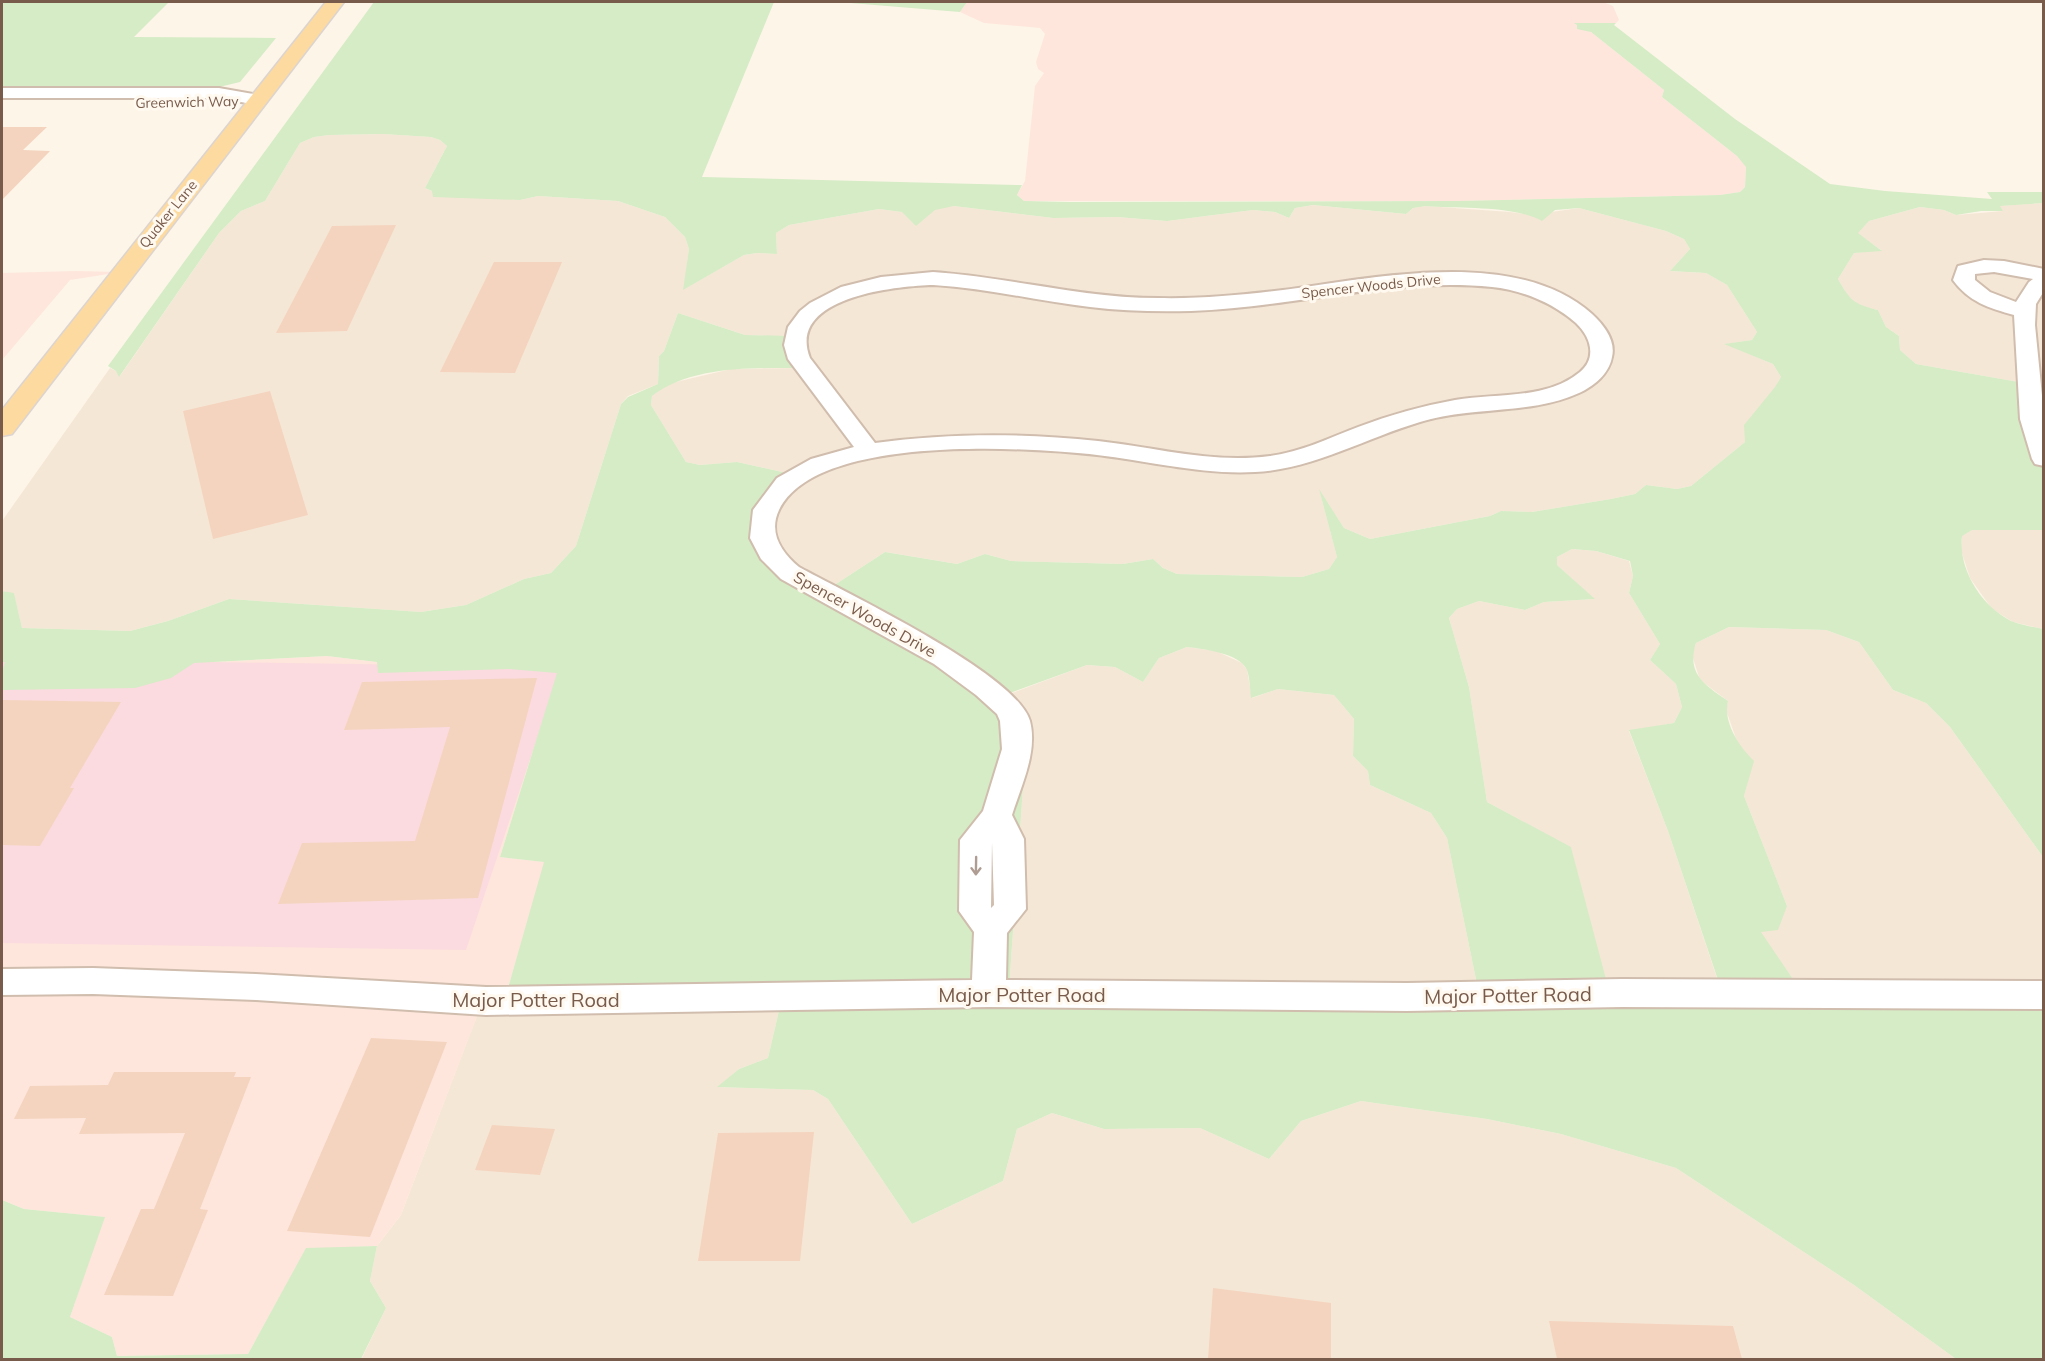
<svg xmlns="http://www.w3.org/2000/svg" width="2045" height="1361" font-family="Mulish,sans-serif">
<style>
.residential{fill:#f5e7d6}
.commercial{fill:#fee6dc}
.medical{fill:#fbdbdf}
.green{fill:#d5ecc6;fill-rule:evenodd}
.building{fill:#f4d4bf}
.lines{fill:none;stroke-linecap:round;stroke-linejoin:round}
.minor-casing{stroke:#d0bdad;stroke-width:4}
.primary-casing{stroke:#dcd4d0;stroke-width:3}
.minor{fill:#fff;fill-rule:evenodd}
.primary{fill:#fddaa0;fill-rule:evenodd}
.oneway{stroke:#af9d93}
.labels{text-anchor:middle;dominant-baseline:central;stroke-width:6;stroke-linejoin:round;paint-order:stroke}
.far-street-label{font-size:14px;fill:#795b4b;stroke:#fff9f0}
.street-label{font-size:16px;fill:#795b4b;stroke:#fff9f0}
.near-street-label{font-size:20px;fill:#795b4b;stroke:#fff9f0}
</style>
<rect width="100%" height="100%" fill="#fdf5e8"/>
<g class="residential">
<path d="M383 134 431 137 440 140 447 146 425 188 432 191 520 200 538 196 618 201 665 217 685 237 689 249 684 289 744 255 757 253 777 254 776 233 789 225 879 209 902 212 954 206 1053 218 1117 217 1167 221 1253 210 1275 212 1289 218 1295 208 1313 205 1406 214 1413 208 1426 206 1510 212 1531 215 1579 208 1666 231 1684 239 1690 249 1670 271 1706 273 1727 285 1757 332 1752 340 1726 344 1773 364 1781 377 1745 442 1691 486 1677 489 1646 485 1635 494 1611 499 1532 512 1501 511 1490 516 1370 539 1344 528 1320 492 1337 557 1329 569 1302 577 1177 574 1163 568 1153 559 1123 564 1011 561 985 554 957 564 885 552 833 586 822 582 781 555 765 529 791 474 737 462 700 465 686 462 651 405 652 396 667 384 731 369 798 368 791 337 745 335 678 313 664 351 659 356 658 384 628 396 621 404 576 546 551 573 524 579 466 605 421 612 229 599 168 621 130 631 22 628 14 594 2 591V521L110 368 116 371 120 376 219 233 241 211 265 201 300 143 314 137 329 135Z"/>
<path d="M2043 203V443L2030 384 1916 364 1900 350 1899 336 1886 327 1878 310 1859 306 1849 298 1838 279 1854 253 1881 250 1857 233 1869 221 1920 207 1944 210 1956 215 2003 211 1999 206Z"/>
<path d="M1972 530H2043V629L2013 622 1992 609 1970 578 1961 550 1962 535Z"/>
<path d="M1572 549 1596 551 1629 561 1633 576 1629 593 1660 644 1650 660 1676 684 1682 707 1674 723 1629 731 1668 831 1721 990 1606 983 1571 848 1487 802 1469 687 1449 618 1457 609 1479 601 1525 610 1544 602 1594 599 1557 565V557Z"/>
<path d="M1729 627 1826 630 1859 642 1893 690 1926 703 1950 727 2043 857V993L1797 985 1760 932 1787 906 1744 796 1753 761 1739 747 1726 710 1728 701 1700 680 1692 655 1696 643Z"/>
<path d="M1187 647 1216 651 1242 663 1247 670 1252 698 1278 689 1334 695 1354 719 1353 756 1368 771 1370 785 1431 813 1447 838 1479 994 1009 989 1023 787 1030 760 1027 718 1009 694 1087 665 1115 667 1143 682 1159 658Z"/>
<path d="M483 1000 781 1002 768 1058 739 1069 718 1087 813 1090 828 1099 912 1224 1003 1181 1017 1129 1052 1113 1104 1129 1200 1128 1269 1159 1301 1121 1361 1101 1487 1119 1561 1134 1676 1168 1854 1285 1956 1359 361 1360 386 1308 370 1281 377 1246 401 1215Z"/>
</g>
<g class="commercial">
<path d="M967 2H1603L1613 6 1619 20 1616 23H1576L1591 32 1664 90 1662 97 1737 156 1746 166 1745 187 1740 192 1720 195 1457 201H1024L1017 195 1025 181 1035 86 1044 73 1038 69 1036 62 1045 34 1040 28 984 23 960 12Z"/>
<path d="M75 271 121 272 70 280 2 360V273Z"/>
<path d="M327 656 377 662 378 673H557L500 857 545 862 505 998 483 1001 401 1215 377 1246 306 1249 248 1354 117 1356 112 1337 70 1317 104 1217 24 1209 2 1200V690L194 663Z"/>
</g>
<path class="medical" d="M2 659 561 667 466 950 2 943Z"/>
<g class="green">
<path d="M2 2H169L134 37 276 38 240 82 215 88 2 89Z"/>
<path d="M374 2H774L702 177 1017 185H1022L1017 195 1024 201 1069 202 1457 201 1720 195 1740 192 1745 187 1746 167 1737 156 1662 97 1664 90 1591 32 1577 29V25L1574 23H1616L1614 25 1735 119 1830 184 1885 191 1992 199 1987 192H2043V203L2000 206 2003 211H1981L1956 215 1944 210 1920 207 1869 221 1858 233 1882 251 1854 253 1838 279C1850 300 1853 304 1878 310L1886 327 1899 336 1900 350 1916 364 2030 384 2043 443V530H1972L1962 536C1958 569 1981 606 2011 621 2021 625 2033 627 2043 629V857L1950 727 1926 703 1893 690 1859 642 1826 630 1729 627 1696 643C1686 674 1705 685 1728 701 1723 723 1739 746 1754 761L1744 796 1787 906 1778 930 1761 932 1797 985 2043 993V1359H1956L1854 1285 1676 1168 1561 1134 1487 1119 1361 1101 1301 1121 1269 1159 1200 1128 1104 1129 1052 1113 1017 1129 1003 1181 912 1224 828 1099 813 1090 717 1087 739 1069 768 1058 781 1002 506 995 544 862 500 857 557 673 509 669 378 673 377 662 327 656 194 663 171 678 135 688 2 690V672L5 662H2V591L14 593 22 628 130 631 168 621 229 599 421 612 466 605 524 579 551 573 576 546 621 404 628 397 658 384 659 356 664 351 678 313 745 335 791 336 798 368C750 368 692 366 652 396L651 405 686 462 700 465 737 462 791 474 765 529 781 555 822 582 833 586 885 552 957 564 985 554 1011 561 1123 564 1153 559 1163 568 1177 574 1302 577 1329 569 1337 557 1319 489 1344 528 1370 539 1490 516 1501 511 1532 512 1611 499 1635 494 1646 485 1677 489 1691 486 1745 442 1744 425 1775 387 1781 377 1773 364 1724 344 1752 340 1757 332 1727 285 1706 273 1670 271 1690 249 1684 239 1666 231 1579 208 1555 210 1542 221C1513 205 1460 209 1426 206L1413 208 1406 214 1313 205 1295 208 1289 218 1275 212 1253 210 1167 221 1117 217 1053 218 954 206 935 210 916 226 902 212 879 209 789 225 776 233 777 254 757 253 744 255 683 290 689 249 685 237 665 217 618 201 538 196 520 200 433 197 432 191 425 188 447 146 440 140 431 137 383 134 329 135 314 137 300 143 265 201 241 211 219 233 119 377 116 371 108 366ZM1572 549 1596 551 1630 561 1633 576 1629 593 1660 644 1650 660 1676 684 1682 707 1674 723 1629 730 1668 831 1721 989 1607 983 1571 847 1487 802 1469 687 1449 618 1457 609 1479 601 1525 610 1544 602 1595 599 1557 565V557ZM1187 647C1203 649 1240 653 1247 670 1250 679 1250 690 1251 698L1278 689 1334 695 1354 719 1353 756 1368 771 1370 785 1431 813 1447 838 1479 994 1009 989 1023 787 1030 760 1027 718 1010 693 1087 665 1115 667 1143 682 1159 658Z"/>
<path d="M838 2H967L960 12Z"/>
<path d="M2 1200 24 1209 105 1217 70 1317 112 1337 117 1356 248 1354 306 1248 377 1246 370 1281 386 1308 361 1359H2Z"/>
</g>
<g class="building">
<path d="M2 127H47L23 150 50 151 2 200Z"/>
<path d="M396 225 347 331 276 333 332 226Z"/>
<path d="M494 262H562L515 373 440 372Z"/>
<path d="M270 391 308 515 213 539 183 411Z"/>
<path d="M537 678 478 898 278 904 302 843 415 841 450 727 344 730 362 682Z"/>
<path d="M2 700 121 702 70 788H74L40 846 2 845Z"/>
<path d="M371 1038 447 1042 370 1237 287 1231Z"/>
<path d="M114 1072H236L234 1077H251L200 1209 208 1210 173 1296 104 1295 141 1209H154L185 1133 79 1134 86 1118 14 1119 30 1086 108 1085Z"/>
<path d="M492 1125 555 1129 540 1175 475 1170Z"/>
<path d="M814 1132 800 1261H698L718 1133Z"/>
<path d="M1213 1288 1331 1303V1359H1208Z"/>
<path d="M1549 1321 1733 1326 1742 1359H1557Z"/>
</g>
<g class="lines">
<g class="minor-casing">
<g id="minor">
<path d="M2 88H219L264 96 267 100 264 104 258 105 219 98H2Z"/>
<path d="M1984 260 2004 261 2044 269V291L2036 304 2035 325 2044 416V466L2035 464 2032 459 2020 419 2014 315C1989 308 1969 302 1953 280L1958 266ZM1994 272 2033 279 2029 282 2016 302 1990 292 1975 280V274Z"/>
<path d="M933 272C1009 277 1082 298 1158 298 1200 299 1242 295 1283 290 1376 278 1515 246 1592 314 1604 325 1616 341 1612 357 1609 374 1594 386 1579 393 1533 414 1479 407 1431 419 1372 434 1317 469 1255 472 1202 475 1149 461 1097 455 1025 447 816 434 779 510 768 533 782 553 799 567 846 593 1017 674 1030 721 1038 752 1021 786 1012 815L1024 839 1026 909 1007 933 1006 980 1407 983 1622 979 2044 981V1009L1622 1007 1407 1011 989 1007 486 1015 256 1000 93 994 2 995V969L93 968 256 974 486 987 972 980 974 932 959 911 960 840 983 811 1002 749 1000 721 997 714 976 695 934 664 781 579 761 559 750 538 753 510 777 478 811 459 854 447 788 359 784 345 788 327 800 311 810 303 841 287 881 277ZM933 285C986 288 1038 301 1090 307 1123 311 1157 312 1191 311 1291 308 1391 277 1492 287 1522 290 1553 303 1576 323 1591 337 1597 358 1580 372 1547 400 1495 393 1455 400 1422 406 1390 415 1358 427 1329 438 1301 452 1270 456 1212 464 1155 447 1098 441 1024 433 949 433 875 443L810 358C786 297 896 286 933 285ZM992 842 994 905 991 908Z"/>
</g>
</g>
<g class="primary-casing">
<path id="primary" d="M326 2H344L12 434 2 436V410Z"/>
</g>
<use href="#minor" class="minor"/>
<use href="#primary" class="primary"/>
</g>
<defs><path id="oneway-shaft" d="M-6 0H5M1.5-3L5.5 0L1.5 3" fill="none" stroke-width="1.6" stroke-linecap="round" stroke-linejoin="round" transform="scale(1.5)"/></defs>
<use class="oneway" href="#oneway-shaft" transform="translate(976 866) rotate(91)"/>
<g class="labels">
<g class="far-street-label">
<text transform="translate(187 102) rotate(-1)">Greenwich Way</text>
<text transform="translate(168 214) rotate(-51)">Quaker Lane</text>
<text transform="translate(1371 286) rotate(-6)">Spencer Woods Drive</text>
</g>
<g class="street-label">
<text transform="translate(865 614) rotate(29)">Spencer Woods Drive</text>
</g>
<g class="near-street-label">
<text x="1022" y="994">Major Potter Road</text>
<text transform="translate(1508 995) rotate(-1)">Major Potter Road</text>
<text x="536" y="999">Major Potter Road</text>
</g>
</g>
<rect width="2045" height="1361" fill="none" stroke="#795b4b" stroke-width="6"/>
</svg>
